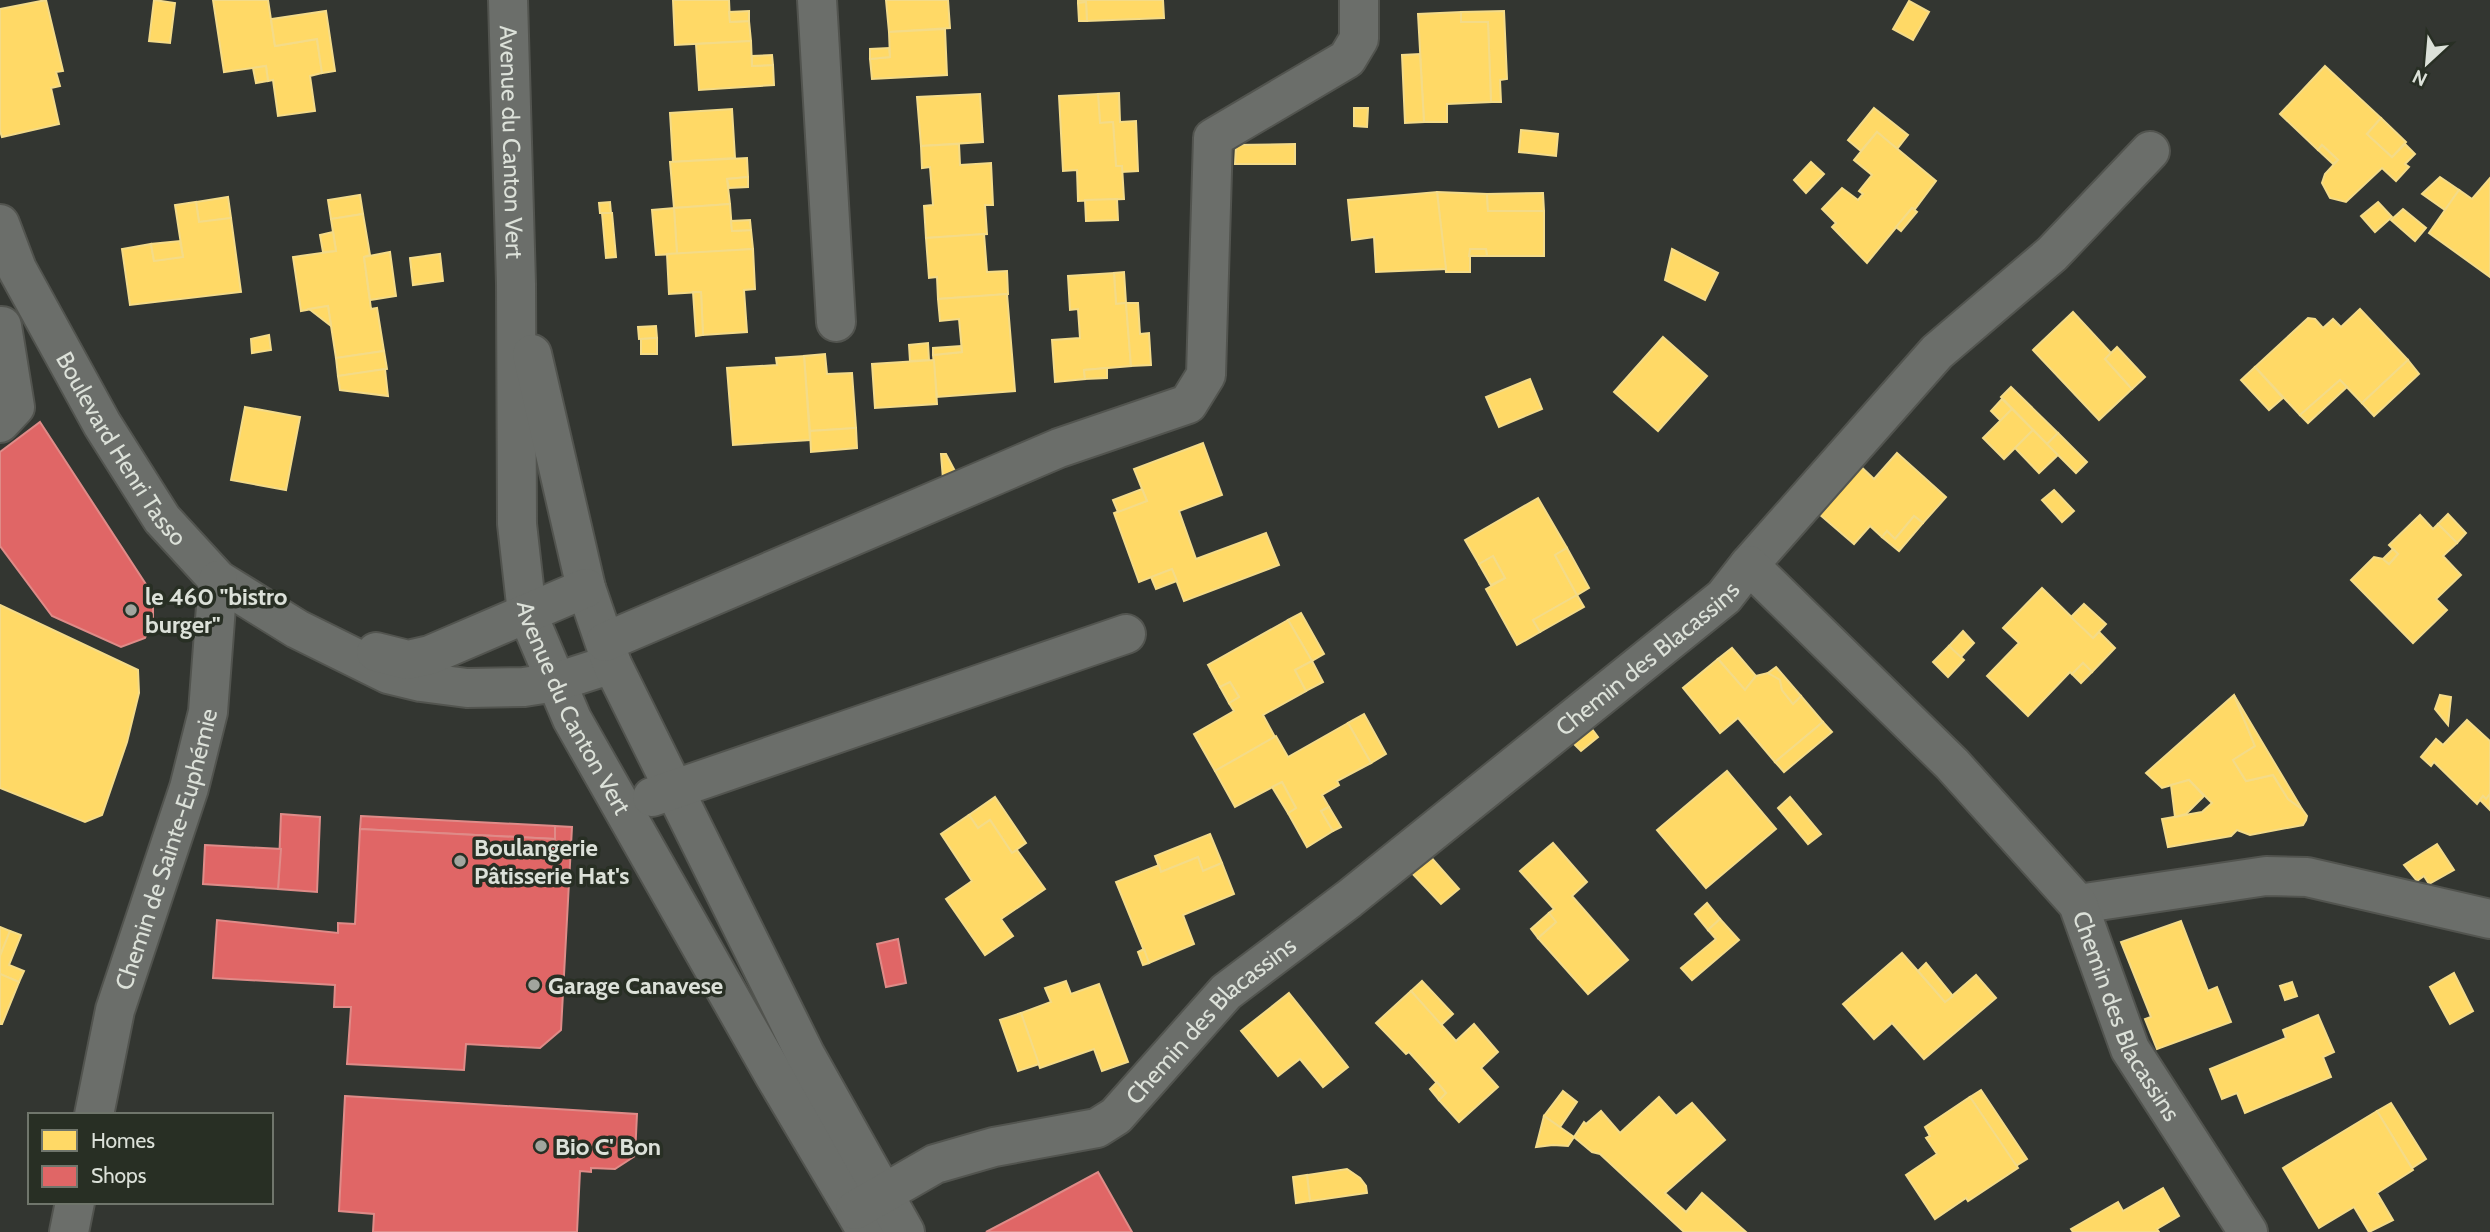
<svg xmlns="http://www.w3.org/2000/svg" width="2490" height="1232" font-family="Cabin,sans-serif">
<style>
.homes{fill:#ffd966;stroke:#f4db88;stroke-width:2}
.shops{fill:#e06666;stroke:#df8b88;stroke-width:2}
.lines{fill:none;stroke-linecap:round;stroke-linejoin:round}
.minor-casing{stroke:#52544f;stroke-width:42}
.minor{stroke:#6b6e6a;stroke-width:38}
.poi-dot{fill:#a1a59e;stroke:#282f24;stroke-width:2.5}
.labels{text-anchor:middle;dominant-baseline:central;stroke-width:7;stroke-linejoin:round;paint-order:stroke}
.street-label{font-size:24px;fill:#dce1d9;stroke:#282f24}
.poi-label{font-size:24px;font-weight:bold;fill:#dce1d9;stroke:#282f24;text-anchor:start}
</style>
<rect width="100%" height="100%" fill="#333631"/>
<g class="homes">
<path d="M46 0 63 71 56 72 60 86 51 88 59 124 2 137 0 131V9Z"/>
<path d="M154 0 175 3 170 43 149 41Z"/>
<path d="M213 0H268L275 46 317 39 322 73 310 76 315 111 278 116 273 80 268 81 266 66 224 72Z"/>
<path d="M673 0H729L730 22 749 21 751 41 675 45Z"/>
<path d="M886 0H948L950 28 889 32Z"/>
<path d="M1078 0H1163L1164 18 1087 21 1086 2 1078 3Z"/>
<path d="M1909 1 1929 12 1913 40 1893 29Z"/>
<path d="M1086 2 1087 21H1079L1078 3Z"/>
<path d="M326 11 335 71 322 73 317 39 275 46 271 19Z"/>
<path d="M749 11V21L730 22 729 12Z"/>
<path d="M1504 11 1507 79 1500 80 1501 102H1491L1488 22H1461V12Z"/>
<path d="M1461 12V22H1488L1491 102 1447 104V122H1424L1418 14Z"/>
<path d="M945 29 947 75 872 79 870 59 890 57 889 32Z"/>
<path d="M751 41 752 66 773 65 774 85 699 90 696 44Z"/>
<path d="M889 48 890 57 870 59V49Z"/>
<path d="M1420 54 1424 122 1405 123 1402 55Z"/>
<path d="M772 55 773 65 752 66V56Z"/>
<path d="M266 66 268 81 256 83 253 68Z"/>
<path d="M2325 66 2381 118 2367 134 2392 157 2405 144 2415 154 2405 164 2409 167 2396 181 2382 168 2346 202 2330 198 2322 183 2325 174 2338 160 2322 145 2318 150 2280 114Z"/>
<path d="M1119 93 1120 122 1136 121 1138 171 1122 172V166H1116L1113 122 1100 123 1098 94Z"/>
<path d="M980 94 983 142 921 146 917 97Z"/>
<path d="M1098 94 1100 123 1113 122 1116 166H1122L1124 199 1078 201 1077 170 1063 171 1059 96Z"/>
<path d="M1354 108H1368L1367 127 1354 126Z"/>
<path d="M1874 108 1908 135 1897 149 1877 132 1861 151 1848 140Z"/>
<path d="M732 109 735 158 673 162 670 113Z"/>
<path d="M2381 118 2406 142 2392 157 2367 134Z"/>
<path d="M1521 130 1558 134 1556 156 1519 152Z"/>
<path d="M1877 132 1936 181 1915 209 1912 208 1867 263 1832 227 1836 223 1822 209 1842 188 1858 200 1863 194 1859 191 1872 175 1854 160Z"/>
<path d="M959 144 960 165 991 163 993 205H985L987 234 926 238 924 206 933 205 930 167 922 168 921 146Z"/>
<path d="M1295 144V164H1235L1236 145Z"/>
<path d="M2322 145 2338 160 2333 164 2318 150Z"/>
<path d="M747 158 748 177 727 179 730 204 674 208 670 162Z"/>
<path d="M1811 162 1824 174 1806 193 1794 180Z"/>
<path d="M748 177V187L729 188 727 179Z"/>
<path d="M2440 177 2459 190 2445 210 2422 194Z"/>
<path d="M2490 178V277L2429 233 2459 190 2472 199Z"/>
<path d="M1437 192 1487 194 1488 211H1544V256H1487L1486 249H1470V272H1446Z"/>
<path d="M1437 192 1446 269 1376 272 1374 237 1352 240 1348 200Z"/>
<path d="M1543 193 1544 211H1488L1487 194Z"/>
<path d="M360 195 363 214 331 219 328 200Z"/>
<path d="M228 197 231 218 199 222 196 202Z"/>
<path d="M1117 199 1118 220 1086 221 1085 200Z"/>
<path d="M196 202 199 222 231 218 241 292 130 305 122 249 151 244 154 261 183 257 175 205Z"/>
<path d="M610 202 611 213H600L599 203Z"/>
<path d="M2378 202 2392 217 2375 232 2361 216Z"/>
<path d="M730 204 732 231 751 230 753 249 677 254 674 208Z"/>
<path d="M674 208 677 254 656 255 652 210Z"/>
<path d="M1912 208 1917 212 1901 231 1896 227Z"/>
<path d="M2403 209 2426 228 2415 241 2391 220Z"/>
<path d="M602 213H612L616 257 606 258Z"/>
<path d="M363 214 370 255 364 257 371 309 377 308 384 351 336 358 328 306 301 311 293 257 336 251 331 219Z"/>
<path d="M750 220 751 230 732 231 731 221Z"/>
<path d="M333 232 336 251 323 252 320 235Z"/>
<path d="M984 234 987 272 1007 271 1008 294 938 299 937 277 929 278 926 238Z"/>
<path d="M180 241 183 257 154 261 151 244Z"/>
<path d="M753 249 755 289 744 290 747 332 703 335 701 292 669 294 667 254Z"/>
<path d="M1470 249H1486L1487 256H1469Z"/>
<path d="M1672 249 1718 273 1705 300 1665 280Z"/>
<path d="M390 252 396 296 370 300 364 257Z"/>
<path d="M440 254 443 281 413 285 410 258Z"/>
<path d="M1124 272 1126 303 1116 304 1114 273Z"/>
<path d="M1114 273 1116 304 1126 303 1131 366 1084 370 1085 379 1055 382 1052 340 1080 338 1078 309 1070 310 1068 276Z"/>
<path d="M693 292H701L703 335 696 336Z"/>
<path d="M1007 294 1015 391 937 397 933 355 962 352 959 319 940 321 938 299Z"/>
<path d="M1126 303H1138L1140 334 1149 333 1151 365 1131 366Z"/>
<path d="M328 306 331 326 309 309Z"/>
<path d="M2360 309 2408 360 2362 403 2340 380 2300 415 2255 367 2308 318 2315 319 2323 328 2333 319 2341 327Z"/>
<path d="M2073 312 2111 353 2105 359 2132 389 2099 420 2033 350Z"/>
<path d="M656 326 657 338 639 339 638 327Z"/>
<path d="M269 335 271 350 252 353 251 339Z"/>
<path d="M1663 337 1707 376 1658 431 1614 392Z"/>
<path d="M657 338V354H641V339Z"/>
<path d="M928 343 929 360 910 361 909 345Z"/>
<path d="M961 346 962 352 933 355V348Z"/>
<path d="M2117 347 2145 377 2132 389 2105 359Z"/>
<path d="M384 351 387 369 338 376 336 358Z"/>
<path d="M825 354 827 374 852 373 856 428 810 431 804 356Z"/>
<path d="M804 356 810 440 733 445 727 368 777 365 776 358Z"/>
<path d="M934 360 937 404 875 408 872 364Z"/>
<path d="M2408 360 2419 374 2374 416 2362 403Z"/>
<path d="M2255 367 2283 398 2269 410 2241 380Z"/>
<path d="M1107 368V378L1085 379 1084 370Z"/>
<path d="M385 369 388 396 340 390 338 376Z"/>
<path d="M1530 379 1542 409 1499 427 1486 397Z"/>
<path d="M2340 380 2347 387 2308 423 2300 415Z"/>
<path d="M2011 387 2058 433 2047 444 2001 397Z"/>
<path d="M2002 399 2012 409 2001 421 1991 411Z"/>
<path d="M245 407 300 417 286 490 231 480Z"/>
<path d="M2012 409 2033 430 2004 459 1983 438Z"/>
<path d="M856 428 857 448 811 452 810 431Z"/>
<path d="M2033 430 2058 455 2039 473 2015 448Z"/>
<path d="M2058 433 2087 462 2076 473 2047 444Z"/>
<path d="M1203 443 1222 495 1179 511 1196 559 1266 533 1279 565 1184 601 1172 569 1139 582 1114 513 1147 501 1134 469Z"/>
<path d="M1897 453 1946 497 1923 523 1914 516 1895 539 1887 531 1882 537 1870 526 1854 544 1812 508 1855 461 1874 479Z"/>
<path d="M941 454H946L956 473 943 479Z"/>
<path d="M1142 489 1147 501 1118 512 1113 500Z"/>
<path d="M2054 490 2074 511 2062 522 2042 500Z"/>
<path d="M1538 498 1567 548 1555 555 1577 595 1533 620 1540 632 1517 645 1486 589 1505 578 1493 556 1479 564 1465 540Z"/>
<path d="M2448 514 2466 533 2457 543 2438 524Z"/>
<path d="M2420 515 2433 529 2438 524 2457 543 2443 556 2461 575 2436 599 2447 610 2413 643 2351 580 2374 557 2383 559 2389 564 2398 554 2389 545Z"/>
<path d="M1914 516 1923 523 1899 551 1882 537 1887 531 1895 539Z"/>
<path d="M1567 548 1589 588 1577 595 1555 555Z"/>
<path d="M2393 549 2398 554 2389 564 2383 559Z"/>
<path d="M1493 556 1505 578 1491 585 1479 564Z"/>
<path d="M1172 569 1177 581 1156 589 1151 577Z"/>
<path d="M2042 588 2093 638 2099 632 2115 648 2092 672 2083 663 2072 674 2070 672 2028 716 1987 676 2019 643 2003 628Z"/>
<path d="M1577 595 1584 607 1540 632 1533 620Z"/>
<path d="M2084 604 2106 624 2093 638 2071 617Z"/>
<path d="M0 605 138 670 139 693 127 742 102 815 85 822 0 788Z"/>
<path d="M1301 613 1324 654 1312 661 1288 620Z"/>
<path d="M1288 620 1312 661 1295 670 1306 691 1263 715 1275 737 1215 771 1194 734 1234 711 1229 703 1239 697 1230 682 1220 687 1208 665Z"/>
<path d="M1963 631 1974 643 1960 658 1949 646Z"/>
<path d="M1949 646 1964 660 1948 677 1933 662Z"/>
<path d="M1732 648 1756 676 1745 690 1718 659Z"/>
<path d="M1718 659 1745 690 1756 676 1768 673 1775 676 1780 680 1782 690 1793 704 1801 696 1823 722 1775 762 1738 718 1720 733 1683 688Z"/>
<path d="M1312 661 1323 682 1306 691 1295 670Z"/>
<path d="M2083 663 2092 672 2081 683 2072 674Z"/>
<path d="M1776 667 1801 696 1793 704 1782 690 1780 680 1768 673Z"/>
<path d="M1230 682 1239 697 1229 703 1220 687Z"/>
<path d="M2234 695 2255 746 2233 760 2246 781 2273 775 2288 799 2302 809 2307 816 2306 820 2303 825 2250 835 2237 830 2231 836 2168 847 2162 819 2202 812 2212 803 2189 780 2162 788 2146 773Z"/>
<path d="M2234 695 2302 809 2288 799 2273 775 2246 781 2233 760 2255 746Z"/>
<path d="M2440 695 2451 697 2448 725 2435 709Z"/>
<path d="M1364 714 1386 754 1371 763 1348 723Z"/>
<path d="M2467 720 2490 741V794L2486 799 2483 796 2477 804 2434 762 2431 766 2421 757 2436 739 2443 745Z"/>
<path d="M1823 722 1832 732 1784 772 1775 762Z"/>
<path d="M1348 723 1371 763 1337 781 1339 785 1322 795 1329 807 1321 811 1333 831 1307 847 1288 813 1296 808 1282 782 1235 807 1215 771 1276 736 1288 757Z"/>
<path d="M1589 725 1598 737 1581 751 1570 740Z"/>
<path d="M1727 771 1776 829 1706 888 1657 830Z"/>
<path d="M2189 780 2204 796 2186 814 2175 817 2171 785Z"/>
<path d="M1282 782 1296 808 1288 813 1272 787Z"/>
<path d="M2490 794V810L2480 800 2483 796 2486 799Z"/>
<path d="M995 797 1026 843 1012 853 990 820 978 828 969 815Z"/>
<path d="M1790 797 1821 834 1808 844 1778 808Z"/>
<path d="M1329 807 1341 827 1333 831 1321 811Z"/>
<path d="M969 815 978 828 990 820 1012 853 1017 850 1045 889 1001 919 1013 936 985 955 946 899 972 881 941 834Z"/>
<path d="M1210 834 1222 863 1203 871 1198 857 1161 872 1155 856Z"/>
<path d="M1553 843 1587 882 1572 896 1628 960 1588 994 1538 938 1556 922 1549 913 1554 909 1520 871Z"/>
<path d="M2437 844 2454 870 2429 884 2424 876 2417 881 2404 865Z"/>
<path d="M1429 855 1459 889 1441 904 1410 871Z"/>
<path d="M1198 857 1203 871 1222 863 1234 894 1183 915 1194 944 1149 963 1116 882 1159 865 1161 872Z"/>
<path d="M1707 903 1720 919 1708 930 1695 914Z"/>
<path d="M1549 913 1556 922 1538 938 1531 929Z"/>
<path d="M1720 919 1739 940 1692 980 1681 968 1716 939 1708 930Z"/>
<path d="M2181 921 2208 991 2217 987 2231 1022 2157 1049 2145 1019 2151 1017 2121 942Z"/>
<path d="M0 927 10 931 0 956Z"/>
<path d="M10 931 21 935 9 965 24 971 19 982 0 974V956Z"/>
<path d="M1144 949 1149 963 1143 965 1138 952Z"/>
<path d="M1902 953 1945 1002 1976 975 1996 998 1924 1059 1892 1023 1874 1039 1843 1004Z"/>
<path d="M1926 963 1953 996 1945 1002 1918 971Z"/>
<path d="M2454 973 2473 1011 2450 1024 2430 987Z"/>
<path d="M0 974 19 982 2 1024H0Z"/>
<path d="M1066 981 1071 994 1099 984 1128 1062 1102 1071 1094 1049 1040 1068 1021 1013 1051 1002 1045 988Z"/>
<path d="M1422 981 1453 1014 1441 1025 1411 991Z"/>
<path d="M2292 982 2297 996 2285 1000 2280 986Z"/>
<path d="M1411 991 1456 1041 1474 1024 1498 1052 1481 1068 1498 1087 1459 1122 1439 1100 1446 1093 1409 1052 1406 1054 1376 1023Z"/>
<path d="M1289 993 1348 1067 1323 1087 1300 1059 1278 1076 1241 1031Z"/>
<path d="M1021 1013 1039 1064 1018 1071 1000 1020Z"/>
<path d="M2318 1015 2334 1052 2323 1057 2331 1077 2245 1113 2237 1093 2222 1099 2210 1069 2286 1038 2283 1030Z"/>
<path d="M1437 1082 1446 1093 1439 1100 1430 1089Z"/>
<path d="M1981 1090 2027 1159 2016 1166 1970 1097Z"/>
<path d="M1563 1091 1577 1102 1560 1127 1544 1116Z"/>
<path d="M1659 1097 1676 1116 1692 1103 1725 1140 1665 1193 1686 1212 1702 1193 1746 1232H1684L1600 1154 1592 1152 1574 1137 1584 1122 1586 1124 1601 1111 1620 1133Z"/>
<path d="M1970 1097 2018 1168 1968 1201 1966 1198 1935 1219 1906 1175 1937 1154 1926 1138 1930 1136 1925 1127Z"/>
<path d="M2391 1103 2426 1159 2412 1168 2377 1111Z"/>
<path d="M2377 1111 2413 1170 2377 1193 2393 1220 2369 1232 2354 1207 2319 1228 2283 1168Z"/>
<path d="M1544 1116 1574 1137 1568 1146 1553 1145 1536 1147Z"/>
<path d="M1347 1169 1360 1178 1366 1186 1367 1193 1310 1201 1307 1175Z"/>
<path d="M1307 1175 1310 1201 1296 1203 1293 1177Z"/>
<path d="M2163 1188 2179 1216 2157 1229 2159 1232H2073L2071 1229 2118 1202 2123 1211Z"/>
</g>
<g class="shops">
<path d="M40 422 153 595V620L145 638 121 647 52 616 0 546V452Z"/>
<path d="M281 814 320 817 317 892 278 889Z"/>
<path d="M361 816 555 826V839L360 829Z"/>
<path d="M555 826 572 827 561 1030 540 1048 466 1044 464 1070 347 1064 351 1007H334L335 985 213 978 217 920 338 933V923L355 924 360 829 555 839Z"/>
<path d="M205 845 281 849 278 889 203 884Z"/>
<path d="M898 939 906 983 886 987 877 944Z"/>
<path d="M345 1096 637 1114 635 1156 615 1169 591 1168V1172L580 1171 577 1232H373L374 1214 339 1211Z"/>
<path d="M1098 1172 1132 1232H986L1026 1211Z"/>
</g>
<g class="lines">
<g class="minor-casing">
<g id="minor">
<path id="s1" d="M508 0 516 284 517 524 527 613 572 719 774 1075 867 1232"/>
<path d="M817 0 836 322"/>
<path id="s2" d="M0 224 17 269 102 424 162 519 218 580 297 629 388 674 421 682 467 688 524 687 556 682 612 664"/>
<path d="M532 354 586 588 612 664 805 1054 905 1232"/>
<path d="M0 423 15 407 2 326"/>
<path d="M1749 565 1937 352 2052 254 2150 151"/>
<path d="M605 642 1059 448 1188 404 1206 375 1213 138 1347 59 1359 39V0"/>
<path d="M376 652 408 660 430 655 586 588"/>
<path d="M652 797 1126 634"/>
<path d="M2078 904 2266 876 2307 877 2490 919"/>
<path id="s3" d="M94 1115 115 1010 189 788 208 712 218 580"/>
<path id="s4" d="M855 1210 935 1164 994 1147 1097 1128 1116 1116 1226 992 1349 899 1724 597 1749 565 1952 764 2078 904 2130 1049 2248 1232"/>
<path d="M69 1232 75 1202"/>
</g>
</g>
<use href="#minor" class="minor"/>
</g>
<g class="poi-dot">
<circle cx="131" cy="610" r="7"/>
<circle cx="460" cy="861" r="7"/>
<circle cx="534" cy="985" r="7"/>
<circle cx="541" cy="1146" r="7"/>
</g>
<g class="labels">
<g class="street-label">
<text stroke="none"><textPath href="#s1" startOffset="142">Avenue du Canton Vert</textPath></text>
<text stroke="none"><textPath href="#s2" startOffset="256">Boulevard Henri Tasso</textPath></text>
<text stroke="none"><textPath href="#s4" startOffset="984">Chemin des Blacassins</textPath></text>
<text stroke="none"><textPath href="#s1" startOffset="719">Avenue du Canton Vert</textPath></text>
<text stroke="none"><textPath href="#s3" startOffset="276">Chemin de Sainte-Euphémie</textPath></text>
<text stroke="none"><textPath href="#s4" startOffset="1718">Chemin des Blacassins</textPath></text>
<text stroke="none"><textPath href="#s4" startOffset="416">Chemin des Blacassins</textPath></text>
</g>
<g class="poi-label">
<text x="145" y="596">le 460 "bistro<tspan x="145" dy="28">burger"</tspan></text>
<text x="474" y="847">Boulangerie<tspan x="474" dy="28">Pâtisserie Hat's</tspan></text>
<text x="548" y="985">Garage Canavese</text>
<text x="555" y="1146">Bio C' Bon</text>
</g>
</g>
<rect x="28" y="1113" width="245" height="91" fill="#282f24" stroke="#70766c" stroke-width="2"/>
<rect x="42" y="1130" width="35" height="21" fill="#ffd966" stroke="#70766c" stroke-width="2"/>
<text x="91" y="1148" font-size="21" fill="#dce1d9">Homes</text>
<rect x="42" y="1166" width="35" height="21" fill="#e06666" stroke="#70766c" stroke-width="2"/>
<text x="91" y="1183" font-size="21" fill="#dce1d9">Shops</text>
<g transform="translate(2427 63) rotate(206)" stroke="#282f24" stroke-width="5" paint-order="stroke">
<path d="M0-5L12 26L0 18L-12 26Z" fill="#dce1d9"/>
<text y="-10" font-size="19" font-weight="bold" text-anchor="middle" fill="#dce1d9">N</text>
</g>
</svg>
